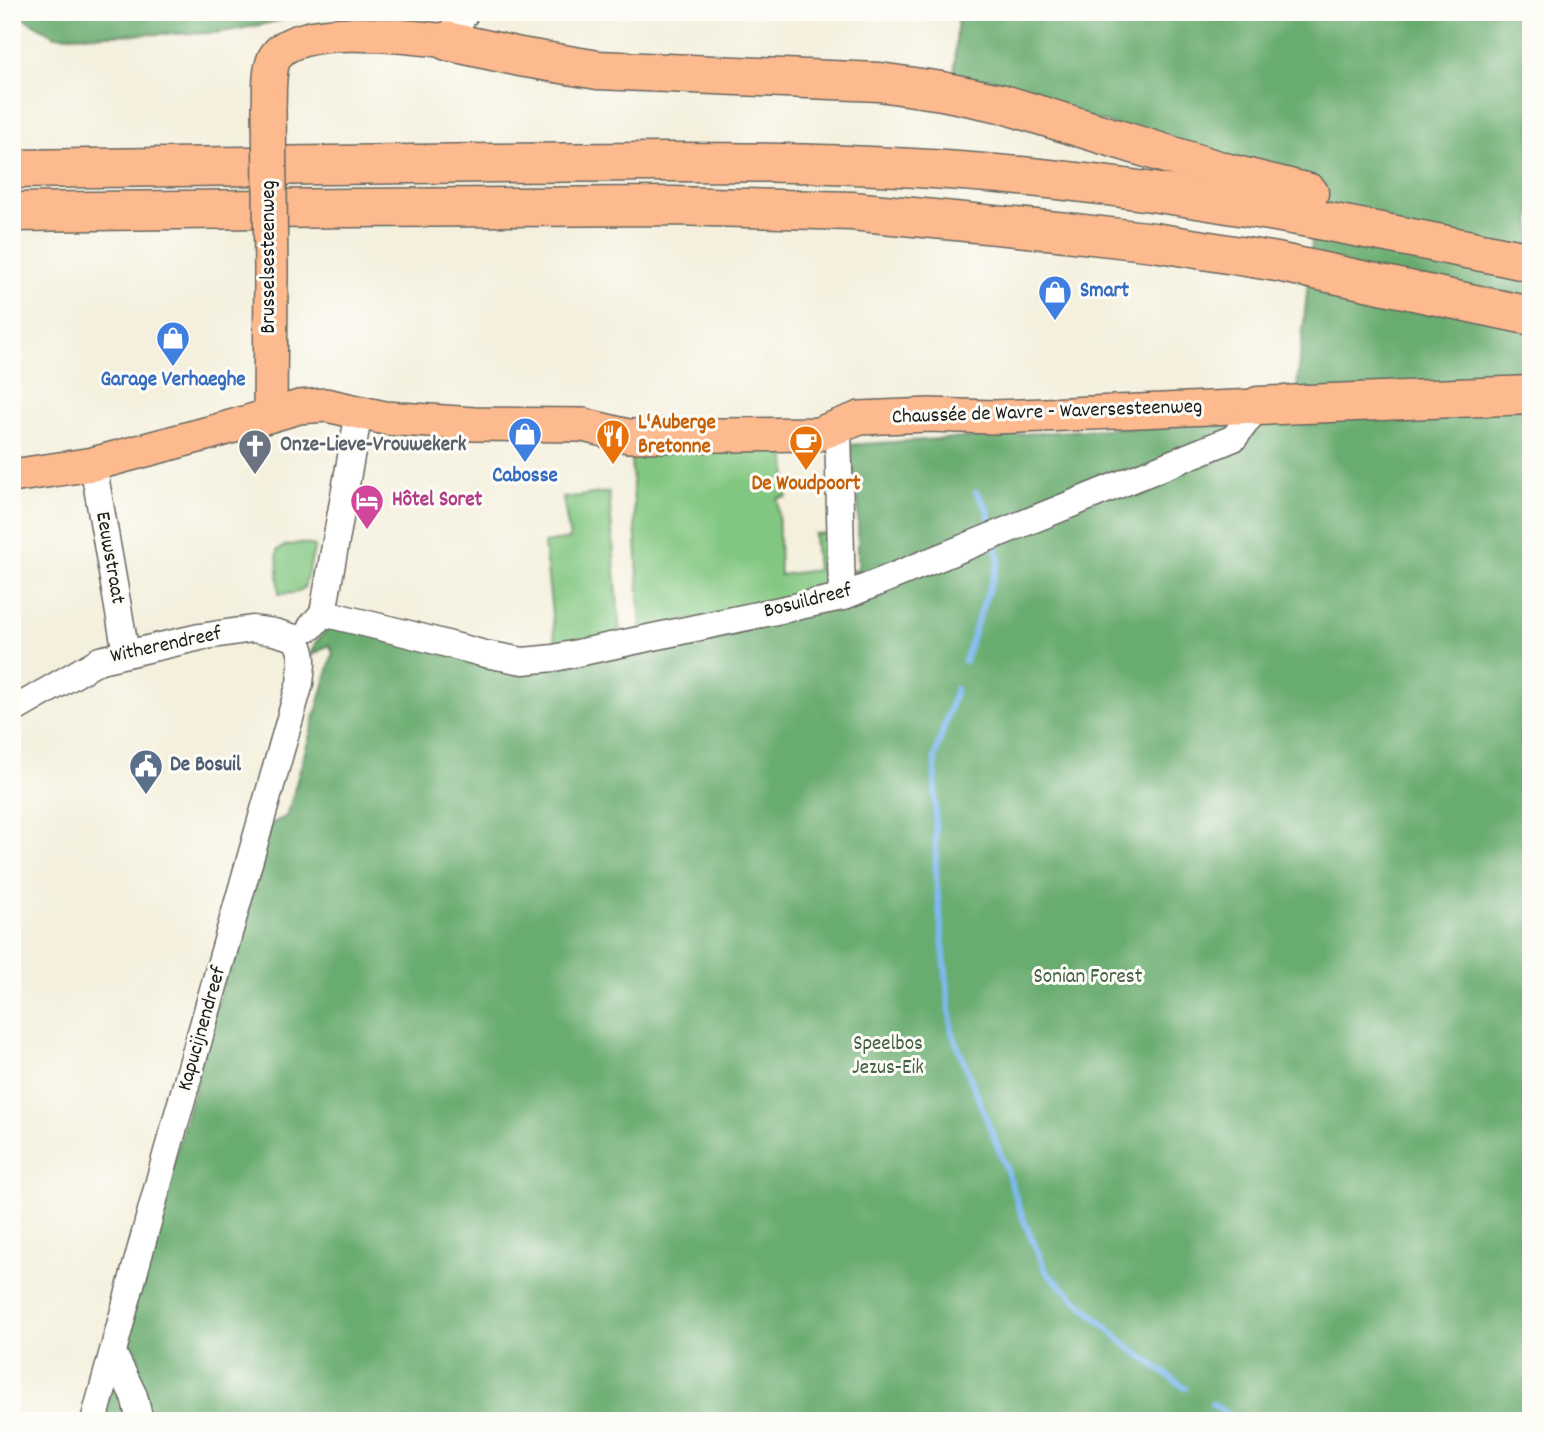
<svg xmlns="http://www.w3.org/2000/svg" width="1543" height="1433" font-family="Dekko,sans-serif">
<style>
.green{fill:#82c781;stroke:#4f724e;stroke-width:2}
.forest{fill:#69ac6f;stroke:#426446;stroke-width:2}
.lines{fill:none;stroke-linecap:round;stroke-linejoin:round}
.stream{stroke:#7fb9f0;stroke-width:6}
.minor-casing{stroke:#686660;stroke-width:29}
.major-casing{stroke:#686660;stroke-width:36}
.highway-casing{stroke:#686660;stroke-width:41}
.minor{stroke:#fff;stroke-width:26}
.major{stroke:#fcba8e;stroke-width:33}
.highway{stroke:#fcba8e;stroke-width:38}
.major-bridge-casing{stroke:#686660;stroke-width:36;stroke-linecap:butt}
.major-bridge{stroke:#fcba8e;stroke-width:33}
.labels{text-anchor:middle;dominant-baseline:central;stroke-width:6;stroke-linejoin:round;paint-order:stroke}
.street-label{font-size:21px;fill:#1c1c1c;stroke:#fdfcf7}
.shop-label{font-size:21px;font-weight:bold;fill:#366cbe;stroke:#fdfcf7}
.food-label{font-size:21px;font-weight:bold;fill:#c56008;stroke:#fdfcf7;text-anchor:start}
.worship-label{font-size:21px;font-weight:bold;fill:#5b616d;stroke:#fdfcf7;text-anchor:start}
.hotel-label{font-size:21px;font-weight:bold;fill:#b23c85;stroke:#fdfcf7;text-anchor:start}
.service-label{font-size:21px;font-weight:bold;fill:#4e5e75;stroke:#fdfcf7;text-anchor:start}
.park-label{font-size:21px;fill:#456044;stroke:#fdfcf7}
</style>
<rect width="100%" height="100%" fill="#fdfcf7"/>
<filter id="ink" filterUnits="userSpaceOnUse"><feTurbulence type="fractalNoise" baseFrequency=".0143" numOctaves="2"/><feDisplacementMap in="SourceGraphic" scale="14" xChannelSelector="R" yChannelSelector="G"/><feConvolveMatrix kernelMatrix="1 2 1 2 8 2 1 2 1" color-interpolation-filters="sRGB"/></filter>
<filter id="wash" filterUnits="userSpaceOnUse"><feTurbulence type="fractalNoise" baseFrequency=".00686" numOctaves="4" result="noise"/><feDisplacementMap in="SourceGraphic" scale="28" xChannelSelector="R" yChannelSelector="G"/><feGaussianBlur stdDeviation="1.57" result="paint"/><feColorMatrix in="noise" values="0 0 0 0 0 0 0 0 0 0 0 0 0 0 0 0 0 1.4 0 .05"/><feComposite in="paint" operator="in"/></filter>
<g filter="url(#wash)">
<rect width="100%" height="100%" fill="#f4f0dd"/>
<g class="green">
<path d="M786 448 787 497 778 498 780 575 817 570 814 534 832 533V575L821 592 641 630 631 451Z"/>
<path d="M609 492 620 634 556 649 544 543 570 539 563 498Z"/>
<path d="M300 543 315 546 304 588 295 593 279 594 277 550 285 546Z"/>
</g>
<g class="forest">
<path d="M12 12H332C292 15 253 29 213 33L55 36Z"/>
<path d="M958 12H1531V1421H101L267 826 287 816 333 652 329 645 311 656 315 643 335 620 528 673 862 577 851 571V570L858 569V474L847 473V445L1294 417 1318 185 954 78Z"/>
</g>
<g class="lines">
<g class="stream">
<path d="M976 492 987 508 991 524"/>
<path d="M965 661 978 619 999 561 996 547"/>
<path d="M956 689 935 756 936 878 952 1032 1006 1168 1022 1216 1047 1273 1124 1343 1185 1388"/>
<path d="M1212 1404 1239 1421"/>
</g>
</g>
</g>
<g filter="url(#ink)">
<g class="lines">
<g class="minor-casing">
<g id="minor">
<path d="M447 41 466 12"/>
<path d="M838 427 842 597"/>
<path d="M93 464 126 653"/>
<path d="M323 613 409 634 485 654 523 661 554 658 842 597 1234 438 1258 406"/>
<path d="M311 627 323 613 359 412"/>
<path d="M12 711 100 660 200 637 252 629 274 632 295 638"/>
<path d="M113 1353 134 1396 140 1421"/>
<path d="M94 1421 167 1152 300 683C302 665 305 655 295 638"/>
</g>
</g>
<g class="major-casing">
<g id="major">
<path d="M269 108C270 93 268 73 274 59 292 21 412 37 447 41"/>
<path d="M270 415 271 271"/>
<path d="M12 476 93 464 213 432 299 407 326 405 385 418 474 424 583 425 628 436 818 434 860 418 929 415 994 417 1258 406"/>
</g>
</g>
<g class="highway-casing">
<g id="highway">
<path d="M447 41 520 57 598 70 879 82 942 91 1000 103 1228 173 1309 193"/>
<path d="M12 169C173 167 334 165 496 163 677 161 859 159 1040 178 1205 195 1368 229 1531 262"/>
<path d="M12 212 350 208 673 206 852 211 1057 231 1154 242 1277 262 1531 316"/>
<path d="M1258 406 1531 395"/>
</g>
</g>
<use href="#minor" class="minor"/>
<use href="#major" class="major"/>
<use href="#highway" class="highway"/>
<g class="major-bridge-casing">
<path id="major-bridge" d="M269 108 271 271"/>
</g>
<use href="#major-bridge" class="major-bridge"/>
</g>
</g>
<defs>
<g id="shop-pin" transform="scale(1.75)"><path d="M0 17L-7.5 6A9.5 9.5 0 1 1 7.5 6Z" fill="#3f7fe0" stroke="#fdfcf7"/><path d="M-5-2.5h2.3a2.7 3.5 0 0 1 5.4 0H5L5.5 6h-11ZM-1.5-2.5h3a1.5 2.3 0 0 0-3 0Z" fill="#fff"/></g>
<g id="restaurant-pin" transform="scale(1.75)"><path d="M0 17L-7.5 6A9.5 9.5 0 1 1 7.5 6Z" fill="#e8710a" stroke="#fdfcf7"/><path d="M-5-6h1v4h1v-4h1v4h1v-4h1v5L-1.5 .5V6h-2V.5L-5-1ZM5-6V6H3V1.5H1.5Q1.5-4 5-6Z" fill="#fff"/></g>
<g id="cafe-pin" transform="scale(1.75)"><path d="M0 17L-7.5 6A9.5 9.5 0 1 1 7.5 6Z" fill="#e8710a" stroke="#fdfcf7"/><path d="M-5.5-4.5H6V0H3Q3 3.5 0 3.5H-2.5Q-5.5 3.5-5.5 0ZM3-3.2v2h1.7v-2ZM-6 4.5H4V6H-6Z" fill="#fff"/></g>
<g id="church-pin" transform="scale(1.75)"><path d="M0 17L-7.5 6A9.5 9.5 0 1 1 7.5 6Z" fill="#6b7280" stroke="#fdfcf7"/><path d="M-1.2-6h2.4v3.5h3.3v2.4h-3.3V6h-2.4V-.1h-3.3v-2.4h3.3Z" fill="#fff"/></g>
<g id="hotel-pin" transform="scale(1.75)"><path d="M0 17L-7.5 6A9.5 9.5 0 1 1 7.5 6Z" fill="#d1479c" stroke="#fdfcf7"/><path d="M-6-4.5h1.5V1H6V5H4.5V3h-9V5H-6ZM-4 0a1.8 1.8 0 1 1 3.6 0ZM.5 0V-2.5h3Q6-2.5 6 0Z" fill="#fff"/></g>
<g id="civic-pin" transform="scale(1.75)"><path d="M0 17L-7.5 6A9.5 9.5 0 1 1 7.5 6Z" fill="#5c6f8a" stroke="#fdfcf7"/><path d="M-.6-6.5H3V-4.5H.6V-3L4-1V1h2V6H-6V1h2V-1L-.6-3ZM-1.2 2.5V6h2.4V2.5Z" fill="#fff"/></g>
</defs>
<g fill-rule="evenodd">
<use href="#shop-pin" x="1055" y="292"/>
<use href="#shop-pin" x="173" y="338"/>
<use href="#shop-pin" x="525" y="434"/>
<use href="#restaurant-pin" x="613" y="436"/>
<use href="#cafe-pin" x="806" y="442"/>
<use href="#church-pin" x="255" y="446"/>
<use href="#hotel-pin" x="367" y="501"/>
<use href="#civic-pin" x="146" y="766"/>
</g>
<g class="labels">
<g class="street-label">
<text transform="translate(270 257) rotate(-90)">Brusselsesteenweg</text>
<text transform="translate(1047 413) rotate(-2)">Chaussée de Wavre - Waversesteenweg</text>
<text transform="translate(109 558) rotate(80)">Eeuwstraat</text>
<text transform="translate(808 602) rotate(-14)">Bosuildreef</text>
<text transform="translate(166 646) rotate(-12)">Witherendreef</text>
<text transform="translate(203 1029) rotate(-74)">Kapucijnendreef</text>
</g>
<g class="shop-label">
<text x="1080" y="292" text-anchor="start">Smart</text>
<text x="173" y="381">Garage Verhaeghe</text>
<text x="525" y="477">Cabosse</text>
</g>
<g class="food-label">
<text x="638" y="424">L'Auberge<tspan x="638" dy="24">Bretonne</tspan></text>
<text x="806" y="485" text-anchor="middle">De Woudpoort</text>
</g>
<g class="worship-label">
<text x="280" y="446">Onze-Lieve-Vrouwekerk</text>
</g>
<g class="hotel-label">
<text x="392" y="501">Hôtel Soret</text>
</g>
<g class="service-label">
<text x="170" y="766">De Bosuil</text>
</g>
<g class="park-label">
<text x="1088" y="978">Sonian Forest</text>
<text x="888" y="1045">Speelbos<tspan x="888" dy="24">Jezus-Eik</tspan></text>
</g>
</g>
<rect width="1543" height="1433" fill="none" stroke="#fdfcf7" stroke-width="42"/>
</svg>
